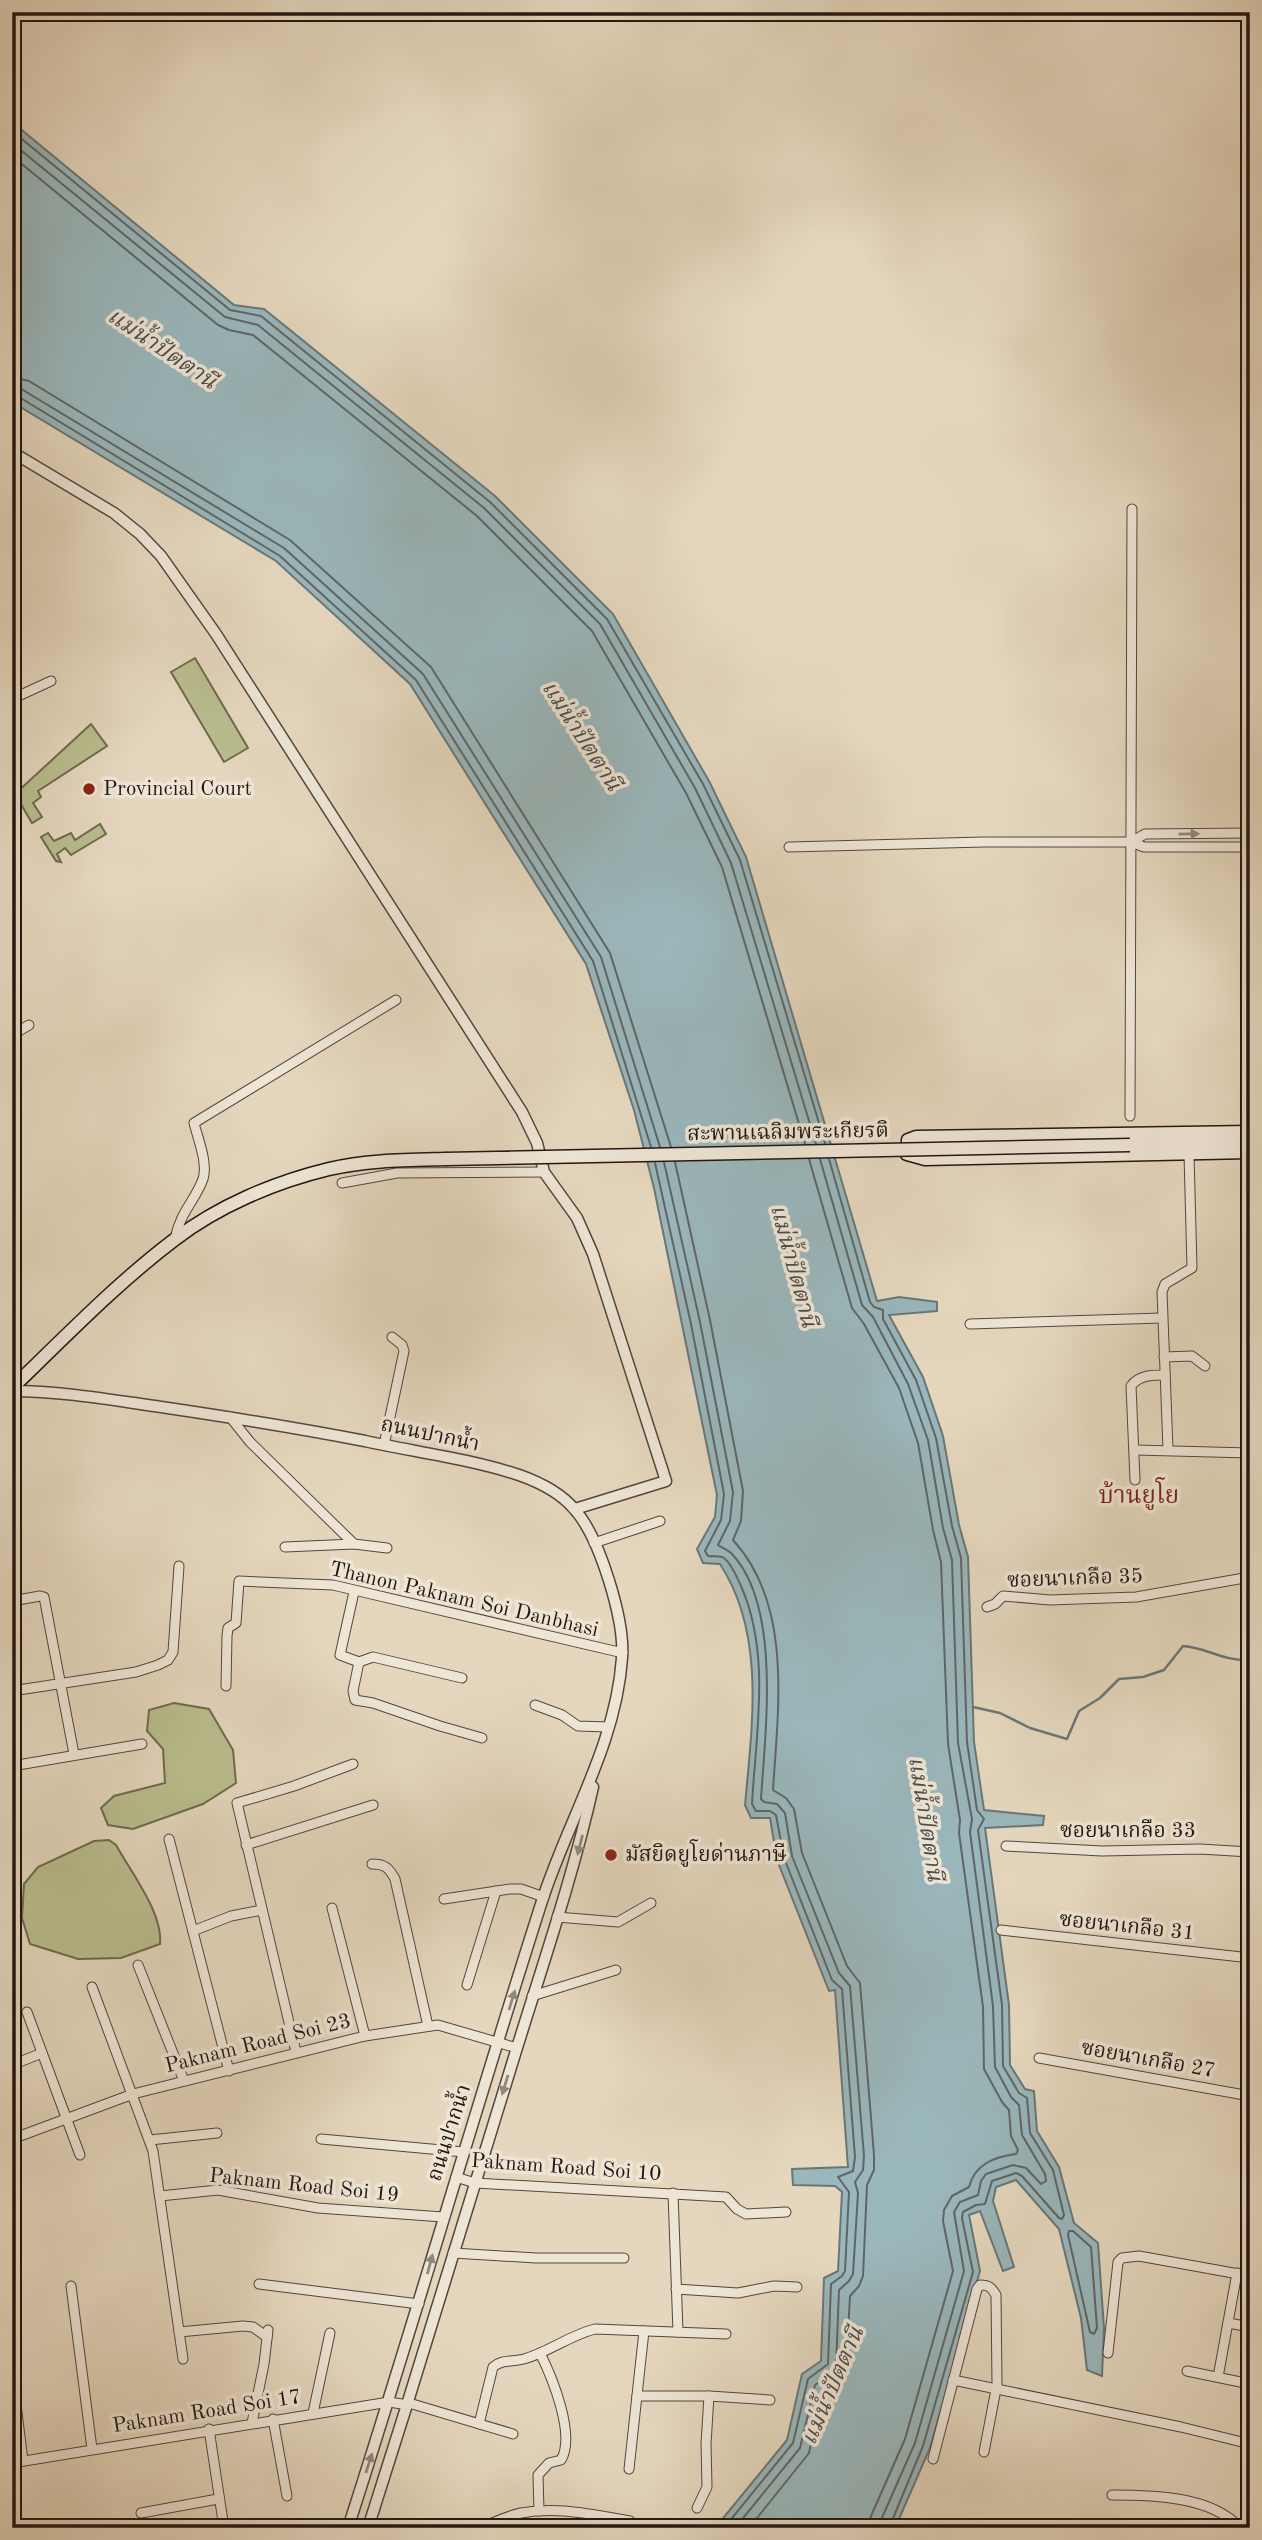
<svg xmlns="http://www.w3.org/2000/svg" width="1262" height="2540" font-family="'Old Standard TT','Noto Serif Thai',serif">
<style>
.green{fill:#b9bd8e;stroke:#6e6a50;stroke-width:2}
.water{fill:#9ab7bc;stroke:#6a7778;stroke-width:2}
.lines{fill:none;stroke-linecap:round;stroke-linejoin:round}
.shore{stroke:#5e6667;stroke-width:2}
.stream{stroke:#6a7778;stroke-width:2.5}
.minor-casing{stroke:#53463d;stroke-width:11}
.tertiary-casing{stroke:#53463d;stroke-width:13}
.secondary-casing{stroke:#221612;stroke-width:15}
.minor{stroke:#eee5d5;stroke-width:9}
.tertiary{stroke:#eee5d5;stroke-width:10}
.secondary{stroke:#eee5d5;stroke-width:12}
.secondary-bridge-casing{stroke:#221612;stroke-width:15;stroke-linecap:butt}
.secondary-bridge{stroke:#eee5d5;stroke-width:12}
.oneway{fill:#92887d}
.poi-dot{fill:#8f2418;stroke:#eee5d5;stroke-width:2.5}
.labels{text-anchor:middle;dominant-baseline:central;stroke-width:7;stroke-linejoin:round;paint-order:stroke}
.poi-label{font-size:21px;fill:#221612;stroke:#eee5d5;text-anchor:start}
.street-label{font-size:21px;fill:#221612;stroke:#eee5d5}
.water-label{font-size:23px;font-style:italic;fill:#4c4e4e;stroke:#eee5d5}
.quarter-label{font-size:24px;fill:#7a1f14;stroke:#eee5d5}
</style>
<rect width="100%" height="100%" fill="#e5d7be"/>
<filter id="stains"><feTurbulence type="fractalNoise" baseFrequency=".00286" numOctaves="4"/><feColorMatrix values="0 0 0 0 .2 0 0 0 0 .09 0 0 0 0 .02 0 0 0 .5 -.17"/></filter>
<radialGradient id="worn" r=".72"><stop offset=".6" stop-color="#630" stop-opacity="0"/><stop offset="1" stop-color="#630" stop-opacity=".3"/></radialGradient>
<g class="green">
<path d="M195 658 248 748 224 762 171 672Z"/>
<path d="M91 724 107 746 38 791 41 797 33 803 42 817 32 823 15 794Z"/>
<path d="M100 824 106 834 71 855 65 848 57 854 61 862 56 861 41 837 48 833 54 841 71 833 75 840Z"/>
<path d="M174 1703 209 1709 233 1750 236 1783 203 1804 133 1829 108 1825 101 1808 114 1796 165 1783 163 1749 147 1731 149 1710Z"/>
<path d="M109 1840 116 1845C131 1872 163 1913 160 1944L121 1958 78 1959 30 1944 22 1918 24 1884 38 1867 94 1841Z"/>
</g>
<path class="water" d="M12 122 234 305 264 309 495 496 613 614 709 781 746 857 877 1301 899 1297 937 1302V1311L889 1315 923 1377 943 1436 959 1525 968 1557 974 1742 984 1810 1044 1816 1043 1825 985 1828 1009 2005 1010 2065 1025 2089 1034 2091 1037 2131 1059 2167 1074 2223 1098 2243 1104 2328 1102 2376 1087 2370 1081 2318 1059 2229 1016 2180 996 2187 993 2201 1014 2267 1003 2271 980 2211 969 2215 980 2271 930 2448 895 2528H715L787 2440 802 2374 821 2361 824 2278 838 2271 842 2192 835 2186 793 2185 792 2169 848 2167 835 1990 829 1991 777 1860 770 1818H751L745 1805C752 1726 766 1634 720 1564L703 1563 697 1549 715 1517 717 1495 654 1188 634 1110 586 964 410 684 276 561 12 402Z"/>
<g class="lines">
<g class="shore">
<path d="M12 131 230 310 261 316 490 502 607 619 703 784 740 860 825 1143"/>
<path d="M12 143 225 317 258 325 484 508 600 624 695 788 731 863 816 1144"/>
<path d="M12 156 218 325 229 330 253 335 477 516 592 631 686 793 722 867 805 1144"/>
<path d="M12 377 29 381 290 540 431 667 610 953 671 1147"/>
<path d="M12 387 23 390 284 548 423 674 601 957 660 1147"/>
<path d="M12 396 19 397 280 556 416 680 593 961 651 1147"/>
<path d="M809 1159 852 1308 864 1324 899 1388 918 1443 933 1530 941 1562 948 1744 960 1820 959 1833 983 2007 984 2069 1002 2102 1009 2110 1011 2136 1018 2150 1016 2154C994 2157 975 2164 969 2187L952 2196 944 2210 943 2221 953 2271 905 2439 871 2516 869 2528"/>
<path d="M820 1159 862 1305 873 1317 908 1384 928 1440 943 1528 952 1560 958 1743 972 1819 970 1832 993 2006 995 2067 1011 2097 1019 2105 1022 2135 1045 2174 1046 2181 1041 2184 1026 2168 1013 2165 986 2174 981 2181 978 2195 960 2202 954 2212 964 2271 915 2443 881 2520 880 2528"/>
<path d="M829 1159 870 1302 874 1307 883 1310V1319L916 1380 936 1438 952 1526 961 1558 967 1742 977 1810 984 1819 978 1830 1002 2005 1003 2066 1019 2093 1027 2098 1030 2133 1053 2170 1064 2215 1062 2219 1059 2218 1022 2176 1016 2173 992 2181 985 2204 976 2205 963 2212 962 2218 973 2272 923 2446 889 2528"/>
<path d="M664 1162 700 1322 733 1492 730 1521 718 1545C722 1548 727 1549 731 1553 782 1605 765 1733 761 1799L764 1802 777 1804 785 1813 792 1856 839 1973 850 1986 864 2156 863 2170 855 2182 858 2193 853 2274 849 2281 839 2290 836 2367 831 2374 815 2385 800 2448 735 2528"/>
<path d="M675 1162 710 1320 743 1491 741 1521 733 1540C793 1605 778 1709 773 1790L786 1798 794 1809 802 1853 847 1966 860 1983 874 2155V2170L867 2185 863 2276 859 2286 850 2296 846 2368 840 2380 823 2392 809 2453 749 2528"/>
<path d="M655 1163 691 1324 724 1494 721 1520 705 1551 708 1556C713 1557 720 1555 724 1558 732 1564 737 1578 741 1586 771 1654 756 1732 752 1804L756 1811H770L776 1815 784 1858 832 1980 842 1989 855 2157 853 2171 838 2177 849 2192 845 2271 842 2276 831 2284 828 2364 808 2379 793 2443 724 2528"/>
<path d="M1069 2231H1073L1091 2247 1097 2328 1094 2334 1090 2332 1068 2235Z"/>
</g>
<path class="stream" d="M973 1707 1000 1713 1030 1728 1067 1739 1079 1711 1100 1698 1119 1679 1143 1677 1164 1670 1183 1646C1209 1648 1221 1661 1250 1660"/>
<g class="minor-casing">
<g id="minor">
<path d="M12 699 51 681"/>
<path d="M1131 842 1145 834 1250 833"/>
<path d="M789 847 984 842H1131L1144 847H1250"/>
<path d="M12 1035 29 1025"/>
<path d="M1130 1116 1132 509"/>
<path d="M342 1183 397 1173 544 1172"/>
<path d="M175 1239C180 1212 195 1201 203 1179 208 1163 198 1139 194 1123L396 1000"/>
<path d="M970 1324 1162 1318"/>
<path d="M1164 1357 1192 1356 1205 1366"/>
<path d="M230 1417 250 1442 354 1544 387 1548"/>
<path d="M384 1445 404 1351 402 1345 392 1337"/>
<path d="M1168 1449 1162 1292 1165 1284 1192 1268 1189 1154"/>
<path d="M1135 1450 1250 1453"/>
<path d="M1135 1480 1131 1386C1139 1375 1152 1375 1165 1375"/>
<path d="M594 1543 660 1521"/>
<path d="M285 1547 354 1544"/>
<path d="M354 1592 340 1655 359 1662 353 1691 355 1700 373 1703 440 1726 482 1738"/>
<path d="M12 1601 40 1596 44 1597 74 1754"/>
<path d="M987 1607 995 1604 1003 1596 1050 1600 1136 1597 1250 1577"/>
<path d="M359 1662 373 1657 462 1678"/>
<path d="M226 1686 227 1636 228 1628 236 1623 239 1581 333 1585 623 1653"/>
<path d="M12 1691 136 1672 158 1665 168 1660 173 1652 179 1566"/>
<path d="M535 1705 562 1715 578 1726 609 1727"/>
<path d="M12 1766 142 1744"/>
<path d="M169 1839 229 2071"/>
<path d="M246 1845 373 1805"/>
<path d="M1006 1846 1102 1851 1200 1849 1250 1852"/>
<path d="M372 1864C385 1864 389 1868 395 1879L428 2026"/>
<path d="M444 1899 510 1889H521L544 1897"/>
<path d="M332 1908 365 2036"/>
<path d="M557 1917 618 1922 651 1903"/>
<path d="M1001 1930 1250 1958"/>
<path d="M193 1931 231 1916 262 1910"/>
<path d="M138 1965 184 2081"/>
<path d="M467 1985 496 1891"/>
<path d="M92 1987 153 2151 183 2359"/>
<path d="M532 1996 616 1970"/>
<path d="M27 2012 80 2155"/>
<path d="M296 2052 237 1803 294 1786 353 1764"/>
<path d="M1039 2058 1250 2096"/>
<path d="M12 2065 42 2053"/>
<path d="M12 2139 133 2094 365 2036 438 2025 517 2048"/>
<path d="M321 2139 464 2152"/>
<path d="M150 2140 217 2133"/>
<path d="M456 2177 475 2183 726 2197 737 2209 746 2214 786 2212"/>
<path d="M673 2193 678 2332"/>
<path d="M160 2196 218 2190 318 2208 443 2217"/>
<path d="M453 2253 536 2258H624"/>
<path d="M259 2284 419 2304"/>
<path d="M71 2286 92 2449"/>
<path d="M676 2289 738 2293 774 2286 797 2287"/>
<path d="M1228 2323 1250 2327"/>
<path d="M179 2332 243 2326 253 2327 267 2337"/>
<path d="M1108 2353 1118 2262 1122 2258 1139 2256 1250 2276"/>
<path d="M1187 2371 1250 2384"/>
<path d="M12 2372 23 2461"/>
<path d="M1218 2377 1237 2273"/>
<path d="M953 2380 1181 2427 1250 2444"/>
<path d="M637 2396H709L770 2400"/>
<path d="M409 2403 513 2434"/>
<path d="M313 2413 330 2333"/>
<path d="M273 2419 287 2496"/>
<path d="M252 2423 264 2364 268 2330"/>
<path d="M479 2424 493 2367C502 2359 513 2362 524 2359 549 2352 570 2335 595 2329L726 2334"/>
<path d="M209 2429 224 2528"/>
<path d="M933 2459 977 2289 980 2285C989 2285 991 2287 996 2295L997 2384 984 2452"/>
<path d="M12 2463 389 2402 408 2405"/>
<path d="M629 2469 644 2331"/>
<path d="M1112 2495C1152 2495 1212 2496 1240 2528"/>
<path d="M697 2508 707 2487 706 2444 709 2396"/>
<path d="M539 2511 538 2475 549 2463 561 2460C576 2435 552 2377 540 2353"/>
<path d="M141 2513 218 2499"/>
<path d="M902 2524 929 2528"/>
<path d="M479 2528C493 2523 507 2516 521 2513 558 2506 594 2515 630 2521"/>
</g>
</g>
<g class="tertiary-casing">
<g id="tertiary">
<path d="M12 452 114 513 140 534 161 556 216 634 522 1112 537 1143 544 1172 577 1218 593 1254 666 1481 575 1509"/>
<path d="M12 1391C62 1391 112 1400 161 1407 229 1417 297 1428 365 1441 416 1452 470 1459 519 1475 539 1482 562 1494 575 1510 600 1538 625 1621 622 1658 616 1745 568 1820 542 1901 475 2110 415 2320 348 2528"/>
<path d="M368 2528C416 2378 462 2227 508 2077 537 1981 571 1885 593 1787"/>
</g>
</g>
<g class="secondary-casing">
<g id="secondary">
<path d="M1250 1132 916 1137 908 1140 907 1154 925 1159 1250 1152"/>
<path d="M1130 1145 1250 1142"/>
<path d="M12 1388C65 1337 116 1284 174 1240 218 1206 275 1182 329 1169 367 1160 407 1160 446 1159"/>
</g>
</g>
<use href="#minor" class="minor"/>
<use href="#tertiary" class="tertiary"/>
<use href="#secondary" class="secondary"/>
<g class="secondary-bridge-casing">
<path id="secondary-bridge" d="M446 1159 1130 1145"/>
</g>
<use href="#secondary-bridge" class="secondary-bridge"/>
</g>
<defs><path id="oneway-solid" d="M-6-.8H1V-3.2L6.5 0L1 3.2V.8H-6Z" transform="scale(1.75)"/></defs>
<g class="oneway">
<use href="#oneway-solid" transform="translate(1189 834) rotate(-1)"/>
<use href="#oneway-solid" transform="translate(580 1845) rotate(104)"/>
<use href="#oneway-solid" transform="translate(512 2000) rotate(-73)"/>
<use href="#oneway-solid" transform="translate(505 2085) rotate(107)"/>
<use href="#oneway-solid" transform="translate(430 2264) rotate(-75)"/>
<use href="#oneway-solid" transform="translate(369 2463) rotate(-72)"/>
</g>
<g class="poi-dot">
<circle cx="89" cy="789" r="7"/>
<circle cx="611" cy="1855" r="7"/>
</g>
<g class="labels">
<g class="poi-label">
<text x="103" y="789">Provincial Court</text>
<text x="625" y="1855">มัสยิดยูโยด่านภาษี</text>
</g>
<g class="street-label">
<text transform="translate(788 1133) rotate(-1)">สะพานเฉลิมพระเกียรติ</text>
<text transform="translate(430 1435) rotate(12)">ถนนปากน้ำ</text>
<text transform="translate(1075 1579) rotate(-2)">ซอยนาเกลือ 35</text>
<text transform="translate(464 1600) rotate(13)">Thanon Paknam Soi Danbhasi</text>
<text x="1128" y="1831">ซอยนาเกลือ 33</text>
<text transform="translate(1127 1927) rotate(6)">ซอยนาเกลือ 31</text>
<text transform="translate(258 2044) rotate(-14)">Paknam Road Soi 23</text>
<text transform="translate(1148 2060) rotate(10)">ซอยนาเกลือ 27</text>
<text transform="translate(450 2133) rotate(-72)">ถนนปากน้ำ</text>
<text transform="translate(566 2168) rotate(4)">Paknam Road Soi 10</text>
<text transform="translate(304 2186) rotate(6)">Paknam Road Soi 19</text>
<text transform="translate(207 2412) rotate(-9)">Paknam Road Soi 17</text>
</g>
<g class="water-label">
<text transform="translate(162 349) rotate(34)">แม่น้ำปัตตานี</text>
<text transform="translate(581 736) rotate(57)">แม่น้ำปัตตานี</text>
<text transform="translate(793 1266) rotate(75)">แม่น้ำปัตตานี</text>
<text transform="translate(925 1819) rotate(81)">แม่น้ำปัตตานี</text>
<text transform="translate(833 2386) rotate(-67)">แม่น้ำปัตตานี</text>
</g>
<g class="quarter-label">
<text x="1139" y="1497">บ้านยูโย</text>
</g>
</g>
<rect width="1262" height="2540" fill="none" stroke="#e5d7be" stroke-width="42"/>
<rect x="14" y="14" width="1234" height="2512" fill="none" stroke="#221612" stroke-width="3.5"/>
<rect x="21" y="21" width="1220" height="2498" fill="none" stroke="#221612" stroke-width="2"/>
<rect width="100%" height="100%" filter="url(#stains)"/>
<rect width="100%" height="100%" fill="url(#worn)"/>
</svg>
